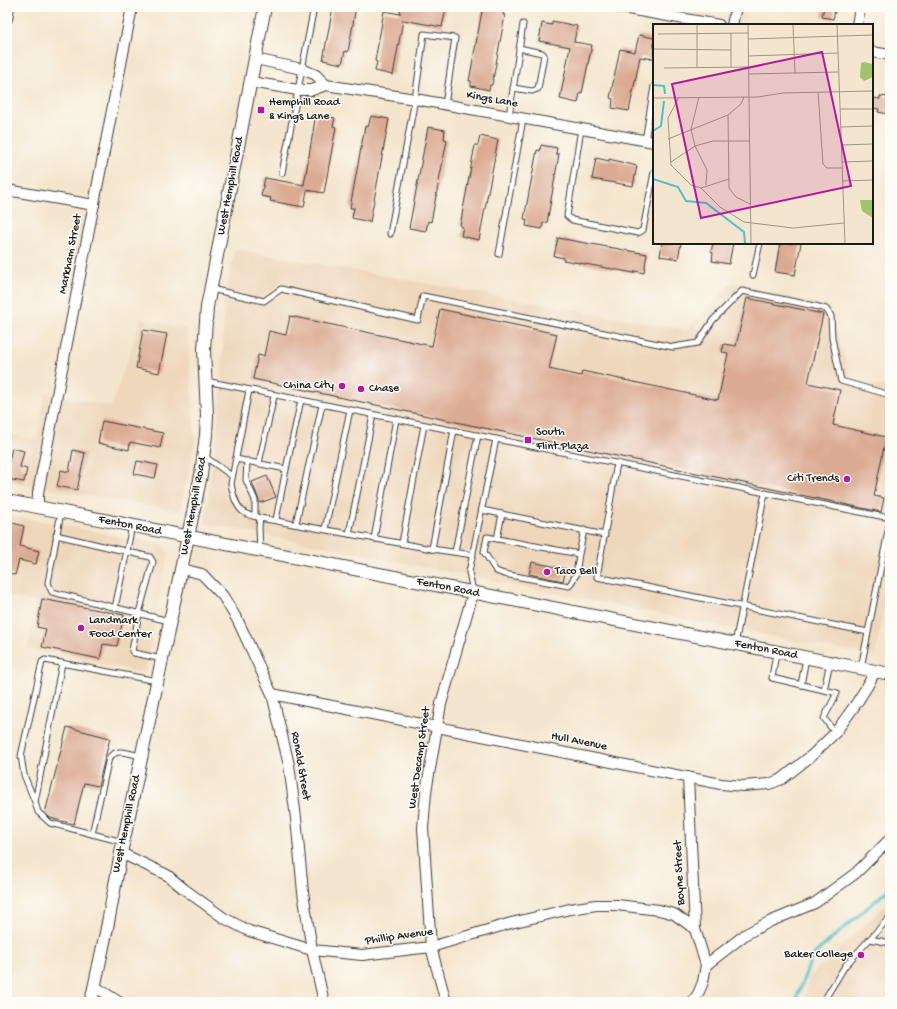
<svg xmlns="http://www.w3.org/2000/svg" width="897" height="1009" font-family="'Gochi Hand',sans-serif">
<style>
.built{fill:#eed7bb}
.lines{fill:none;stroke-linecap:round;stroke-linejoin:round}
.stream{stroke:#51beca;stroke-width:3}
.building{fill:#dbaa93}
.service-casing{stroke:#3c3a37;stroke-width:7}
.minor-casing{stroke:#3c3a37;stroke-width:12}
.tertiary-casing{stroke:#3c3a37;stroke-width:14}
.service{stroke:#fff;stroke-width:5}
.minor{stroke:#fff;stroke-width:10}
.tertiary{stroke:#fff;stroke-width:12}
.poi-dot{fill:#b5179e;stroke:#fdfcf7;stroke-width:1.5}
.labels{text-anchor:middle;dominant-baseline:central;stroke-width:3;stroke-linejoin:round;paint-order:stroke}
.street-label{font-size:12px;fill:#1c1c1c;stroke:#fdfcf7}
.poi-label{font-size:12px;fill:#1c1c1c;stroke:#fdfcf7;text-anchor:start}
.inset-river{fill:none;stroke:#51beca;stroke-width:2}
.inset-road{fill:none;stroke:#9e9587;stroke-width:1}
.view{fill:#b5179e;fill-opacity:0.15;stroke:#b5179e;stroke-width:2}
.inset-edge{fill:none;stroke:#1c1c1c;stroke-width:2}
</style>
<rect width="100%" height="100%" fill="#fdfcf7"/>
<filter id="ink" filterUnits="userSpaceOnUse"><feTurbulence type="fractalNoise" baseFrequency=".025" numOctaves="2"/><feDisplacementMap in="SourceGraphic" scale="8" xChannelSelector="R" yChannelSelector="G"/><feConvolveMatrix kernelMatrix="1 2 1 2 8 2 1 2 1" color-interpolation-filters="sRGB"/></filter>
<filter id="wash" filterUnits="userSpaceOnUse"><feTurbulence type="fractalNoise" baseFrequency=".012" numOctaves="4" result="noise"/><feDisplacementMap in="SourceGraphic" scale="16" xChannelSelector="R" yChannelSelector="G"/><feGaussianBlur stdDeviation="0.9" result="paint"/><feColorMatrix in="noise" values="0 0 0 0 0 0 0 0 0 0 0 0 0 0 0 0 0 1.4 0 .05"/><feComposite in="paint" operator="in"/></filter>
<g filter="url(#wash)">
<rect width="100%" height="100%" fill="#f4e6ce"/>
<g class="built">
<path d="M235 249 686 330 732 282 829 308 852 382 890 387V596H886L875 657 205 523 221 397 224 302Z"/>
<path d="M141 319 187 329 195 441 180 511 7 482V433L37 440 45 393 111 407Z"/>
<path d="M7 515 162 544 168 553 145 673 28 649 36 602 7 596Z"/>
<path d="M890 901V1002H805L808 978Z"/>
</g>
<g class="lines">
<path class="stream" d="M797 1002V997L812 956 890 888"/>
</g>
<g id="blocks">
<g class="building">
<path d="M333 7H356L348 52 345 51 342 64 323 60Z"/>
<path d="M401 7 446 8 442 27 403 20 393 75 375 71 377 62 375 61 384 11 400 14Z"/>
<path d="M485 7 504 10 503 15H505L492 85H490L489 90 471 86V81H469L482 11H484Z"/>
<path d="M824 7H836L833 19 822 17Z"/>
<path d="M552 21 577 26 574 42 592 45 582 93H580L578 103 560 99 570 47 539 41 542 23 552 25Z"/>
<path d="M639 35 654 38V59L640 57 629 111 612 108 613 99 610 98 620 49 635 52Z"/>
<path d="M880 96 890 97V110L888 114 878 112 879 109 872 108V98L880 99Z"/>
<path d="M316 114 335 118 333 126 336 127 324 193 307 190 304 207 270 201 271 198 261 196 265 178 304 185Z"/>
<path d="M371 116 389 119 370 222 352 218 354 208H350L365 126 368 127Z"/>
<path d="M428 127 445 130 444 139 447 140 431 222 428 221 426 231 409 228Z"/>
<path d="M480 136 498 140 479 240 461 236 463 227 460 226 475 145H478Z"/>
<path d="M541 145 557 148 556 154H559L547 223H543L542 229 526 226 527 220 524 219 537 150 540 151Z"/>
<path d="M596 158 609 161V159L637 166 633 186 592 179Z"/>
<path d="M558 238 647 254 644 273 635 271 634 273 563 260 564 258 554 256Z"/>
<path d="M662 243H681L678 259 660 256Z"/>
<path d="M713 243H733L729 264 712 261 713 253 711 252Z"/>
<path d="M780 243H801L795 275 775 272Z"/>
<path d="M747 298 823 314 808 383 840 390 833 425 886 437 874 496 884 498 881 512 253 379 258 355 264 356 269 331 286 335 290 316 432 346 440 309 557 334 549 369 581 376 582 371 718 400 728 353 722 352 724 344 736 346Z"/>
<path d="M143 330 167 334 159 373 136 368Z"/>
<path d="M102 421 163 433 160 448 130 442 129 450 98 443Z"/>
<path d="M12 448 24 451 20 467 27 469 24 482 7 479V471Z"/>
<path d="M73 450 85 453 77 490 57 486 61 470 69 472Z"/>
<path d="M137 461 158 465 155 478 134 474Z"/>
<path d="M267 476 276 497 260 503 252 482Z"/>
<path d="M9 522 24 526 20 546 39 551 36 564 19 560 15 575 7 573V530Z"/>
<path d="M532 562 566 569 563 581 529 574Z"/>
<path d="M42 599 124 615 117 646 103 644 100 659 42 647 46 629 37 627Z"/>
<path d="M67 727 110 738 98 786 84 783 74 824 50 818 45 813Z"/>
</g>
</g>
</g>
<g filter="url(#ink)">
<use href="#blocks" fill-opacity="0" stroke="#3c3a37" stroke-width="1"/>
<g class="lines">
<g class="service-casing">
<g id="service">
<path d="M513 88 532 91 538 89 544 55 542 53 519 48"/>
<path d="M509 116 523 24"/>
<path d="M581 129 567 216 572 220 638 233 643 230 654 172"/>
<path d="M645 141 654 86"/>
<path d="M282 173 313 12"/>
<path d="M390 234 415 99 424 34 455 38 445 105"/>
<path d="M499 254 523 119"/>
<path d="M753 275 760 243"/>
<path d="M211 289 264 301 281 289 418 320 423 296 673 347 698 343 713 320 742 291 815 306 826 309 831 316 832 338 841 381 890 395"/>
<path d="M206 381 890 518"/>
<path d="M249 390 231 484C233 494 236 508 245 513 249 516 255 516 260 518"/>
<path d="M204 456 232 476"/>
<path d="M236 459 286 469 301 400"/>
<path d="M247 461 246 480 255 500V516"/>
<path d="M259 463 274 396"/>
<path d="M617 463 597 577 868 632"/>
<path d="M482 510 605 535"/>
<path d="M61 512 48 583 52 592 169 621"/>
<path d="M276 520 286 469"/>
<path d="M296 523 322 405"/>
<path d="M325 529 350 410"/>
<path d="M349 534 373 415"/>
<path d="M56 535 150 557 153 562 139 613 132 651 134 653 162 659"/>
<path d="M374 539 396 419"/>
<path d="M497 539 502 514"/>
<path d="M402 543 424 425"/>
<path d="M432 549 454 430"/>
<path d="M260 550 259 527 260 518 432 549 473 555"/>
<path d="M455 552 478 435"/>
<path d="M579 554 576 575 569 586 504 574 496 571 484 552 487 537 579 554 584 530"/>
<path d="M473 592 469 572 496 439"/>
<path d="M115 608 132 526"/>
<path d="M735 644 765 493"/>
<path d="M776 653 772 678 837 693 824 718 835 733"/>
<path d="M62 663 35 802 38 812 50 823 123 842"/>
<path d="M861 668 890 521"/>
<path d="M801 685 806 658"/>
<path d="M824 690 830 662"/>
<path d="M35 802 24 775 21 756 42 662 45 660 157 681"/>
<path d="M92 834 109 758C117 747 129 754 141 756"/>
<path d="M870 939 890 943"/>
<path d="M823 1002 845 966 890 917"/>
</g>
</g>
<g class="minor-casing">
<g id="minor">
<path d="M617 7 719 25"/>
<path d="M7 19 9 7"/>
<path d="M732 25 736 7"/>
<path d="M857 25 860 7"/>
<path d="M872 52 890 55"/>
<path d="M255 59 302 69 316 75 326 85"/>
<path d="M251 82 298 90H312L326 85 415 99 654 142"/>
<path d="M7 190 94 205"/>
<path d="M38 507V493L132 7"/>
<path d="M182 569 202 574 223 596 238 621 272 694 289 765 296 818 303 892 312 950 324 1002"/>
<path d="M272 694 721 784 743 786 769 784 782 779 811 756 835 733 856 704 868 685 875 671"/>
<path d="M688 777 695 929 706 965 703 982 698 994 692 1002"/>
<path d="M121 853 167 875 184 889 224 918 249 931 312 950 362 955 431 947 511 923 570 909 596 905H617L659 910 674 914 695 929"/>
<path d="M706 965 746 934 769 922 815 903 856 873 890 839"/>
<path d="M94 986 119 1002"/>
<path d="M446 1002 431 947 423 828 426 792 441 704 473 593"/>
</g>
</g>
<g class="tertiary-casing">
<g id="tertiary">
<path d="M7 501 890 674"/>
<path d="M91 1002 107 928 121 853 201 475 206 435 207 415 204 350 207 307 265 7"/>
</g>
</g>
<use href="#service" class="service"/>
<use href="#minor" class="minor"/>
<use href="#tertiary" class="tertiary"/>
</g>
</g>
<g class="poi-dot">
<rect x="257" y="106" width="8" height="8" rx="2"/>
<circle cx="342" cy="386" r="4"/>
<circle cx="361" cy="389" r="4"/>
<rect x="524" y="436" width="8" height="8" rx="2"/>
<circle cx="847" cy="479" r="4"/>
<circle cx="547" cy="572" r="4"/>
<circle cx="81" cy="628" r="4"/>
<circle cx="861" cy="955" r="4"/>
</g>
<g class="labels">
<g class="street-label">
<text transform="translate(492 100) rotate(10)">Kings Lane</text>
<text transform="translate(231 186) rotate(-79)">West Hemphill Road</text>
<text transform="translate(71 254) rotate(-79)">Markham Street</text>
<text transform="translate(194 506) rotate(-79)">West Hemphill Road</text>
<text transform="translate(130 526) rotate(11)">Fenton Road</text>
<text transform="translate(448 588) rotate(11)">Fenton Road</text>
<text transform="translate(766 650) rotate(11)">Fenton Road</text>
<text transform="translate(579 742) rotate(11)">Hull Avenue</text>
<text transform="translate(420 758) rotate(-82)">West Decamp Street</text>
<text transform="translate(300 766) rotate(80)">Ronald Street</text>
<text transform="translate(127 824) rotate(-78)">West Hemphill Road</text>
<text transform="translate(680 873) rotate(-93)">Boyne Street</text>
<text transform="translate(399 937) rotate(-8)">Phillip Avenue</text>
</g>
<g class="poi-label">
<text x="269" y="103">Hemphill Road<tspan x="269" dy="14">&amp; Kings Lane</tspan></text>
<text x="334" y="386" text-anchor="end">China City</text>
<text x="369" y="389">Chase</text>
<text x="536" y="433">South<tspan x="536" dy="14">Flint Plaza</tspan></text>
<text x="839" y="479" text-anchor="end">Citi Trends</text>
<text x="555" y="572">Taco Bell</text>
<text x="89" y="621">Landmark<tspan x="89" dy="14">Food Center</tspan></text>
<text x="853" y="955" text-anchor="end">Baker College</text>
</g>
</g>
<g transform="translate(653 24)">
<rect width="220" height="220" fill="#f4e6ce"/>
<path d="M211 38 220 40V53L211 57 207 53 208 39ZM207 176H220V194L209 187Z" fill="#a0c36d"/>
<path class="inset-river" d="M0 61 11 62 12 70M0 107 8 102 11 77M0 155 25 163 33 177 53 179 91 208 92 219"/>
<path class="inset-road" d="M44 0V43M95 0 98 220M140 0 142 49M184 0 192 220M78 9V43M5 10 95 9M95 15 220 11M0 25 78 26M95 32 185 29M11 44 95 43M95 50 185 48M165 68 170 140 174 144H189M26 73 15 94 18 141 38 161 48 164M46 73 38 105 42 122 54 146 53 161M0 74 105 73 130 69 220 67M187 85H220M75 91 76 164 83 173 97 180M187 103 220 102M15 115 75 91 88 80 91 73M188 121 220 120M18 138 42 122 60 117H96M189 138 220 137M189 157 220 156M48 164 67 183 91 198 140 204 191 199M48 164 76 155"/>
<path class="view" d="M169 28 198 162 48 194 19 60Z"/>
<rect width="220" height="220" class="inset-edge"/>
</g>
<rect width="897" height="1009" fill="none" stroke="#fdfcf7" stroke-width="24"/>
</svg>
